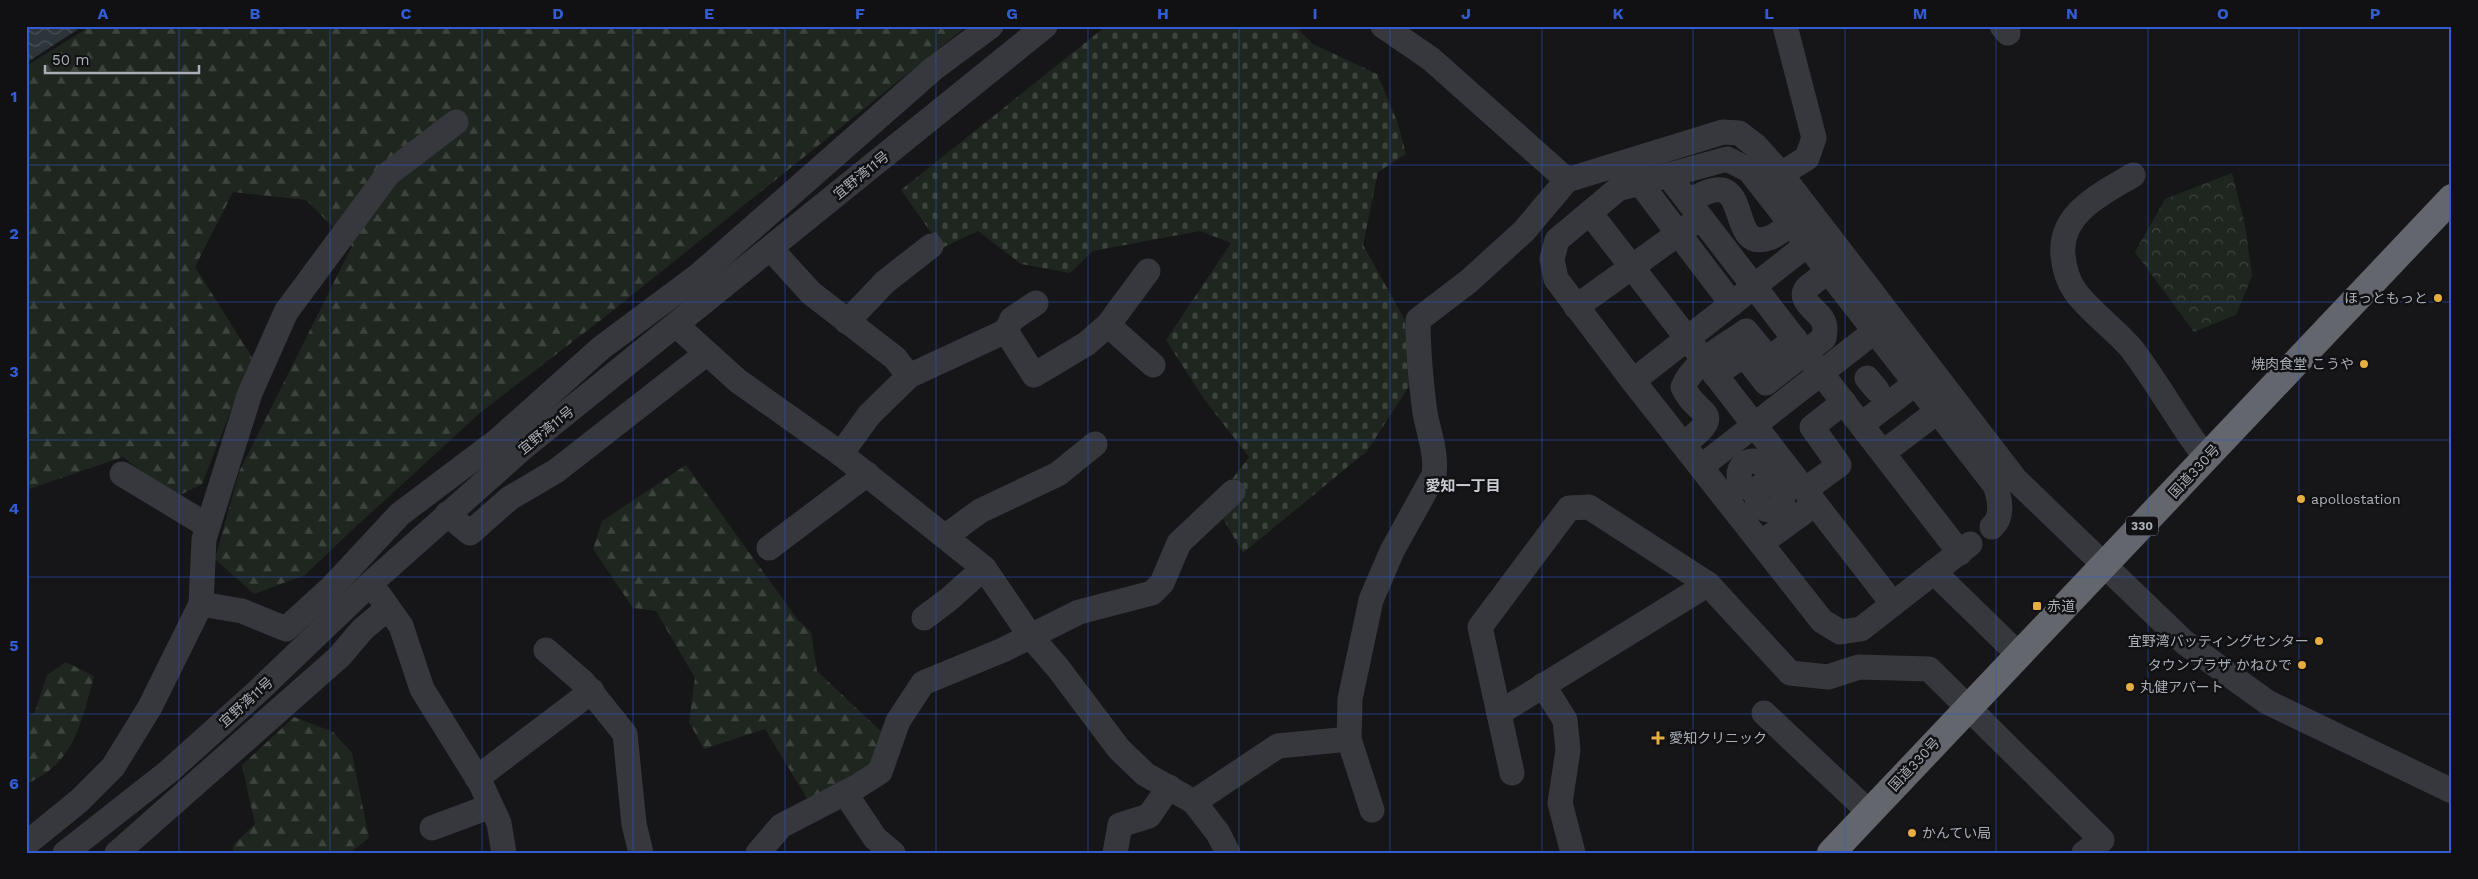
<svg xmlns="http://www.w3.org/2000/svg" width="2478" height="879" font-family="'Work Sans','Noto Sans JP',sans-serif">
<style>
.forest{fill:url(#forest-firs)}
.cemetery{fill:url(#cemetery-stones)}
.park{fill:url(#park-crowns)}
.water{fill:url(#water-waves)}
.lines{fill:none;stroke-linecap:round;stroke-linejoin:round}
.minor{stroke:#37383d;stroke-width:25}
.highway{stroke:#64666d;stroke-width:28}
.grid{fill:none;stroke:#325cd3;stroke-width:1;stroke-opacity:0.55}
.poi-dot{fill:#e6ad41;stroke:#111113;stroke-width:2}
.labels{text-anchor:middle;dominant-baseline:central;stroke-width:5;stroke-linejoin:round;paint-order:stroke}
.shield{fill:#111113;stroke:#7b7f86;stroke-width:1}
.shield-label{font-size:12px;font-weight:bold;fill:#a9aeb7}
.street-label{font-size:14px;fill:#a9aeb7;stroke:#111113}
.poi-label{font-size:14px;fill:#a9aeb7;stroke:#111113;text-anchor:start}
.neighbourhood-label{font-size:15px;font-weight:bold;fill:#caccd3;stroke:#111113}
.neatline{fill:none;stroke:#325cd3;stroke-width:2}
.grid-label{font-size:16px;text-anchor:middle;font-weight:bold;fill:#325cd3}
</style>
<defs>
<pattern id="forest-firs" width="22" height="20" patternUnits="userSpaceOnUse" patternTransform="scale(1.25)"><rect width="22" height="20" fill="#1f261f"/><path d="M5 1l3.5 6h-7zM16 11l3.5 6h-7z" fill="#3d433d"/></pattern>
<pattern id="cemetery-stones" width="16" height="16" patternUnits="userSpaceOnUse" patternTransform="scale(1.25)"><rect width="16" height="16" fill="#1f261f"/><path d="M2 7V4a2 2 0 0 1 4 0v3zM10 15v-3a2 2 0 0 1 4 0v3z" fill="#3d433d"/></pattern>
<pattern id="park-crowns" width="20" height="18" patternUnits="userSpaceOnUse" patternTransform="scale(1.25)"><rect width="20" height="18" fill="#1f261f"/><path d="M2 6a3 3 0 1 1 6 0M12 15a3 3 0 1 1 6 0" fill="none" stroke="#3d433d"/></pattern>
<pattern id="water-waves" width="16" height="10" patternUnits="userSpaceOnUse" patternTransform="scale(1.25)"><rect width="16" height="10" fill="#2d353b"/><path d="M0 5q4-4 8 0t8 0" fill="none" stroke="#495055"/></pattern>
</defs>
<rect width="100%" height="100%" fill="#161618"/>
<g class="forest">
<path d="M91 26H967L606 316 481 412 349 533 305 575 254 594 215 559 239 472 352 246 306 200 233 192 195 267 252 357 202 484 176 497 123 457 26 490V66Z"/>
<path d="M686 465 798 620 811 632 817 671 886 736 876 768 808 800 765 729 704 749 689 722 695 678 656 611 633 608 593 549 602 521Z"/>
<path d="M66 662 94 676C81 723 75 763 26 784V718L35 712 47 675Z"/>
<path d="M294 717 333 732 352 753 369 838 350 853H232L234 844 255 824 242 765Z"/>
</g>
<path class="cemetery" d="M1106 26H1295L1313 44 1377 74 1397 121 1406 154 1378 172 1363 245 1405 320 1410 385 1367 451 1243 553 1214 503 1249 457 1204 399 1166 340 1231 243 1200 231 1093 251 1070 273 1021 264 978 231 942 248 901 190Z"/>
<path class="park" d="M2232 173 2245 225 2252 276 2236 315 2194 332 2135 252 2165 199Z"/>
<path class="water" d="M26 26H83L26 63Z"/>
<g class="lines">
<g class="minor">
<path d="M1383 26 1431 59 1567 180 1723 132 1739 133 1756 146 1781 174 2016 480 2184 642 2267 702 2452 791"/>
<path d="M2002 26 2008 33"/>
<path d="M1781 174 1807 158 1814 138 1785 26"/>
<path d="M1668 175 1960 553"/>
<path d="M2133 175C2103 193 2059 213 2063 255 2064 266 2068 281 2075 291 2090 312 2114 328 2131 348 2158 383 2179 423 2206 458"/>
<path d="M1640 183 1732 304"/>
<path d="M1689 202C1757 156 1723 254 1769 238 1776 236 1785 228 1792 223"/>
<path d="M1590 213 1893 604"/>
<path d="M771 249 811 293 895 358 909 376"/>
<path d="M1576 307 1700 218"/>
<path d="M847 322 885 282 931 246"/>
<path d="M676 325 738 381 841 454 984 568 1031 637 1058 668 1119 749 1145 774 1194 802 1218 833 1228 853"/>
<path d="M1108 325 1153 365"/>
<path d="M1006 331 1034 375 1086 344 1108 325 1148 271"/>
<path d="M1715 375 1744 355 1766 383 1824 338C1825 332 1826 325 1822 319 1816 309 1795 299 1809 286 1815 281 1822 276 1829 272"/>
<path d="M1867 378 1877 390"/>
<path d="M1633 381 1808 244"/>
<path d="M1862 424 1916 383"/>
<path d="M1684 444C1728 410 1697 418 1683 387 1694 361 1724 347 1746 331L1769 359 1795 339"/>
<path d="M1884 452 1938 411"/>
<path d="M841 454 869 415 909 376 1006 331 1012 319 1036 303"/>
<circle cx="1753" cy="475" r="14"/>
<path d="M1702 466 1875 331"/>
<path d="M122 474 208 526"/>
<circle cx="1770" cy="497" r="13"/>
<path d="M1805 490 1839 465 1812 427 1844 402"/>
<path d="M447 514 470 533 510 498 556 471 707 353"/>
<path d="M946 536 980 511 1058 474 1095 444"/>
<path d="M1761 543 1815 504"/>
<path d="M1970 544 1861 629 1840 632 1822 621 1633 381 1556 279 1552 259 1557 240 1618 189 1727 159 1749 170 1995 485C2000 499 2004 516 1992 527"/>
<path d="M769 548 867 474"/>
<path d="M1934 572 2018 654"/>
<path d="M379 595 401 626 422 689 481 784 499 823 504 853"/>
<path d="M201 604 242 611 286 629 332 587 400 514 497 441 601 348 699 275 933 69 991 26"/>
<path d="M924 618 948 600 984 568"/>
<path d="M546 650 584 683 625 734 634 824 641 853"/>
<path d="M1543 685 1565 720 1568 750 1560 803 1573 853"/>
<path d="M1499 713 1708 584"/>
<path d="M1764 713 1869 812"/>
<path d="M1349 739 1372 810"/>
<path d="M1512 773 1480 627 1569 508 1589 507 1708 584 1790 673 1828 677 1859 667 1929 669 2102 840 2084 853"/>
<path d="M477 778 592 691"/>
<path d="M845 793 875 838 893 853"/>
<path d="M1194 802 1278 746 1349 739 1350 699 1371 600 1392 551 1434 475C1437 454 1429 434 1425 413 1421 382 1418 351 1418 320L1469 281 1524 231 1567 180"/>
<path d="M432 828 491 806"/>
<path d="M26 844 79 801 113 767 150 707 201 604 204 539 250 393 286 312 388 174 456 122"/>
<path d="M65 853 168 772 257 692 371 583 524 447 1045 26"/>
<path d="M117 853 339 657 363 629 388 608"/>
<path d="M758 853 781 826 858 786 880 772 898 721 923 683 1003 650 1079 612 1152 593 1162 583 1179 543 1233 492"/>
<path d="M1115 853 1120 825 1149 816 1169 787"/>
</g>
<path class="highway" d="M1831 853 2452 198"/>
</g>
<path class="grid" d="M179 26V853M330 26V853M482 26V853M633 26V853M785 26V853M936 26V853M1088 26V853M1239 26V853M1390 26V853M1542 26V853M1693 26V853M1845 26V853M1996 26V853M2148 26V853M2299 26V853M26 165H2452M26 302H2452M26 440H2452M26 577H2452M26 714H2452"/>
<g class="poi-dot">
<circle cx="2438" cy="298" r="5"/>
<circle cx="2364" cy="364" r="5"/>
<circle cx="2301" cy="499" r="5"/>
<rect x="2032" y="601" width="10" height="10" rx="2.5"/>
<circle cx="2319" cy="641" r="5"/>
<circle cx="2302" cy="665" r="5"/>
<circle cx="2130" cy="687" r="5"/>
<path d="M1655.5 730.5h5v5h5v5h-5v5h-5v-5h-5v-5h5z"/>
<circle cx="1912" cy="833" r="5"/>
</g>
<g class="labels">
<rect class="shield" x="2126" y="516.5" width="32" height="19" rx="4"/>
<g class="shield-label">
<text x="2142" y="526">330</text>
</g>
<g class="street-label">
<text transform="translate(861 175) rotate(-39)">宜野湾11号</text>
<text transform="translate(546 430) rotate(-39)">宜野湾11号</text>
<text transform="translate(2194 471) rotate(-47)">国道330号</text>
<text transform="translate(246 702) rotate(-42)">宜野湾11号</text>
<text transform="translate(1914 764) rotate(-47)">国道330号</text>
</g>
<g class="poi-label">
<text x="2428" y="298" text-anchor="end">ほっともっと</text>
<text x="2354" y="364" text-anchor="end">焼肉食堂 こうや</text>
<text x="2311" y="499">apollostation</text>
<text x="2047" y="606">赤道</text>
<text x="2309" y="641" text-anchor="end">宜野湾バッティングセンター</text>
<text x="2292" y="665" text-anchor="end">タウンプラザ かねひで</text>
<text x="2140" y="687">丸健アパート</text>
<text x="1669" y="738">愛知クリニック</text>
<text x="1922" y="833">かんてい局</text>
</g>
<g class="neighbourhood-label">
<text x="1463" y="486">愛知一丁目</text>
</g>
</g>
<rect width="2478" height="879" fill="none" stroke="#111113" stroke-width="55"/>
<path d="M45 65v8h154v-8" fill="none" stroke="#a9aeb7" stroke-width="2.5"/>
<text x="52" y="65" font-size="15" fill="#a9aeb7" stroke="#111113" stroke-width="4" paint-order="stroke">50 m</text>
<rect x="28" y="28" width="2422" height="824" class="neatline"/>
<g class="grid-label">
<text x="103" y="19">A</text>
<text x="255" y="19">B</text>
<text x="406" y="19">C</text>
<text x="558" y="19">D</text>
<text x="709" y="19">E</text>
<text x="860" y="19">F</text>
<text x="1012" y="19">G</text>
<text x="1163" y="19">H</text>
<text x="1315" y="19">I</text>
<text x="1466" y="19">J</text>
<text x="1618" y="19">K</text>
<text x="1769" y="19">L</text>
<text x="1920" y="19">M</text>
<text x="2072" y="19">N</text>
<text x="2223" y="19">O</text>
<text x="2375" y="19">P</text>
<text x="14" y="102">1</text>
<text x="14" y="239">2</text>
<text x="14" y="377">3</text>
<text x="14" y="514">4</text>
<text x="14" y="651">5</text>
<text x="14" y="789">6</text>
</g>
</svg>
